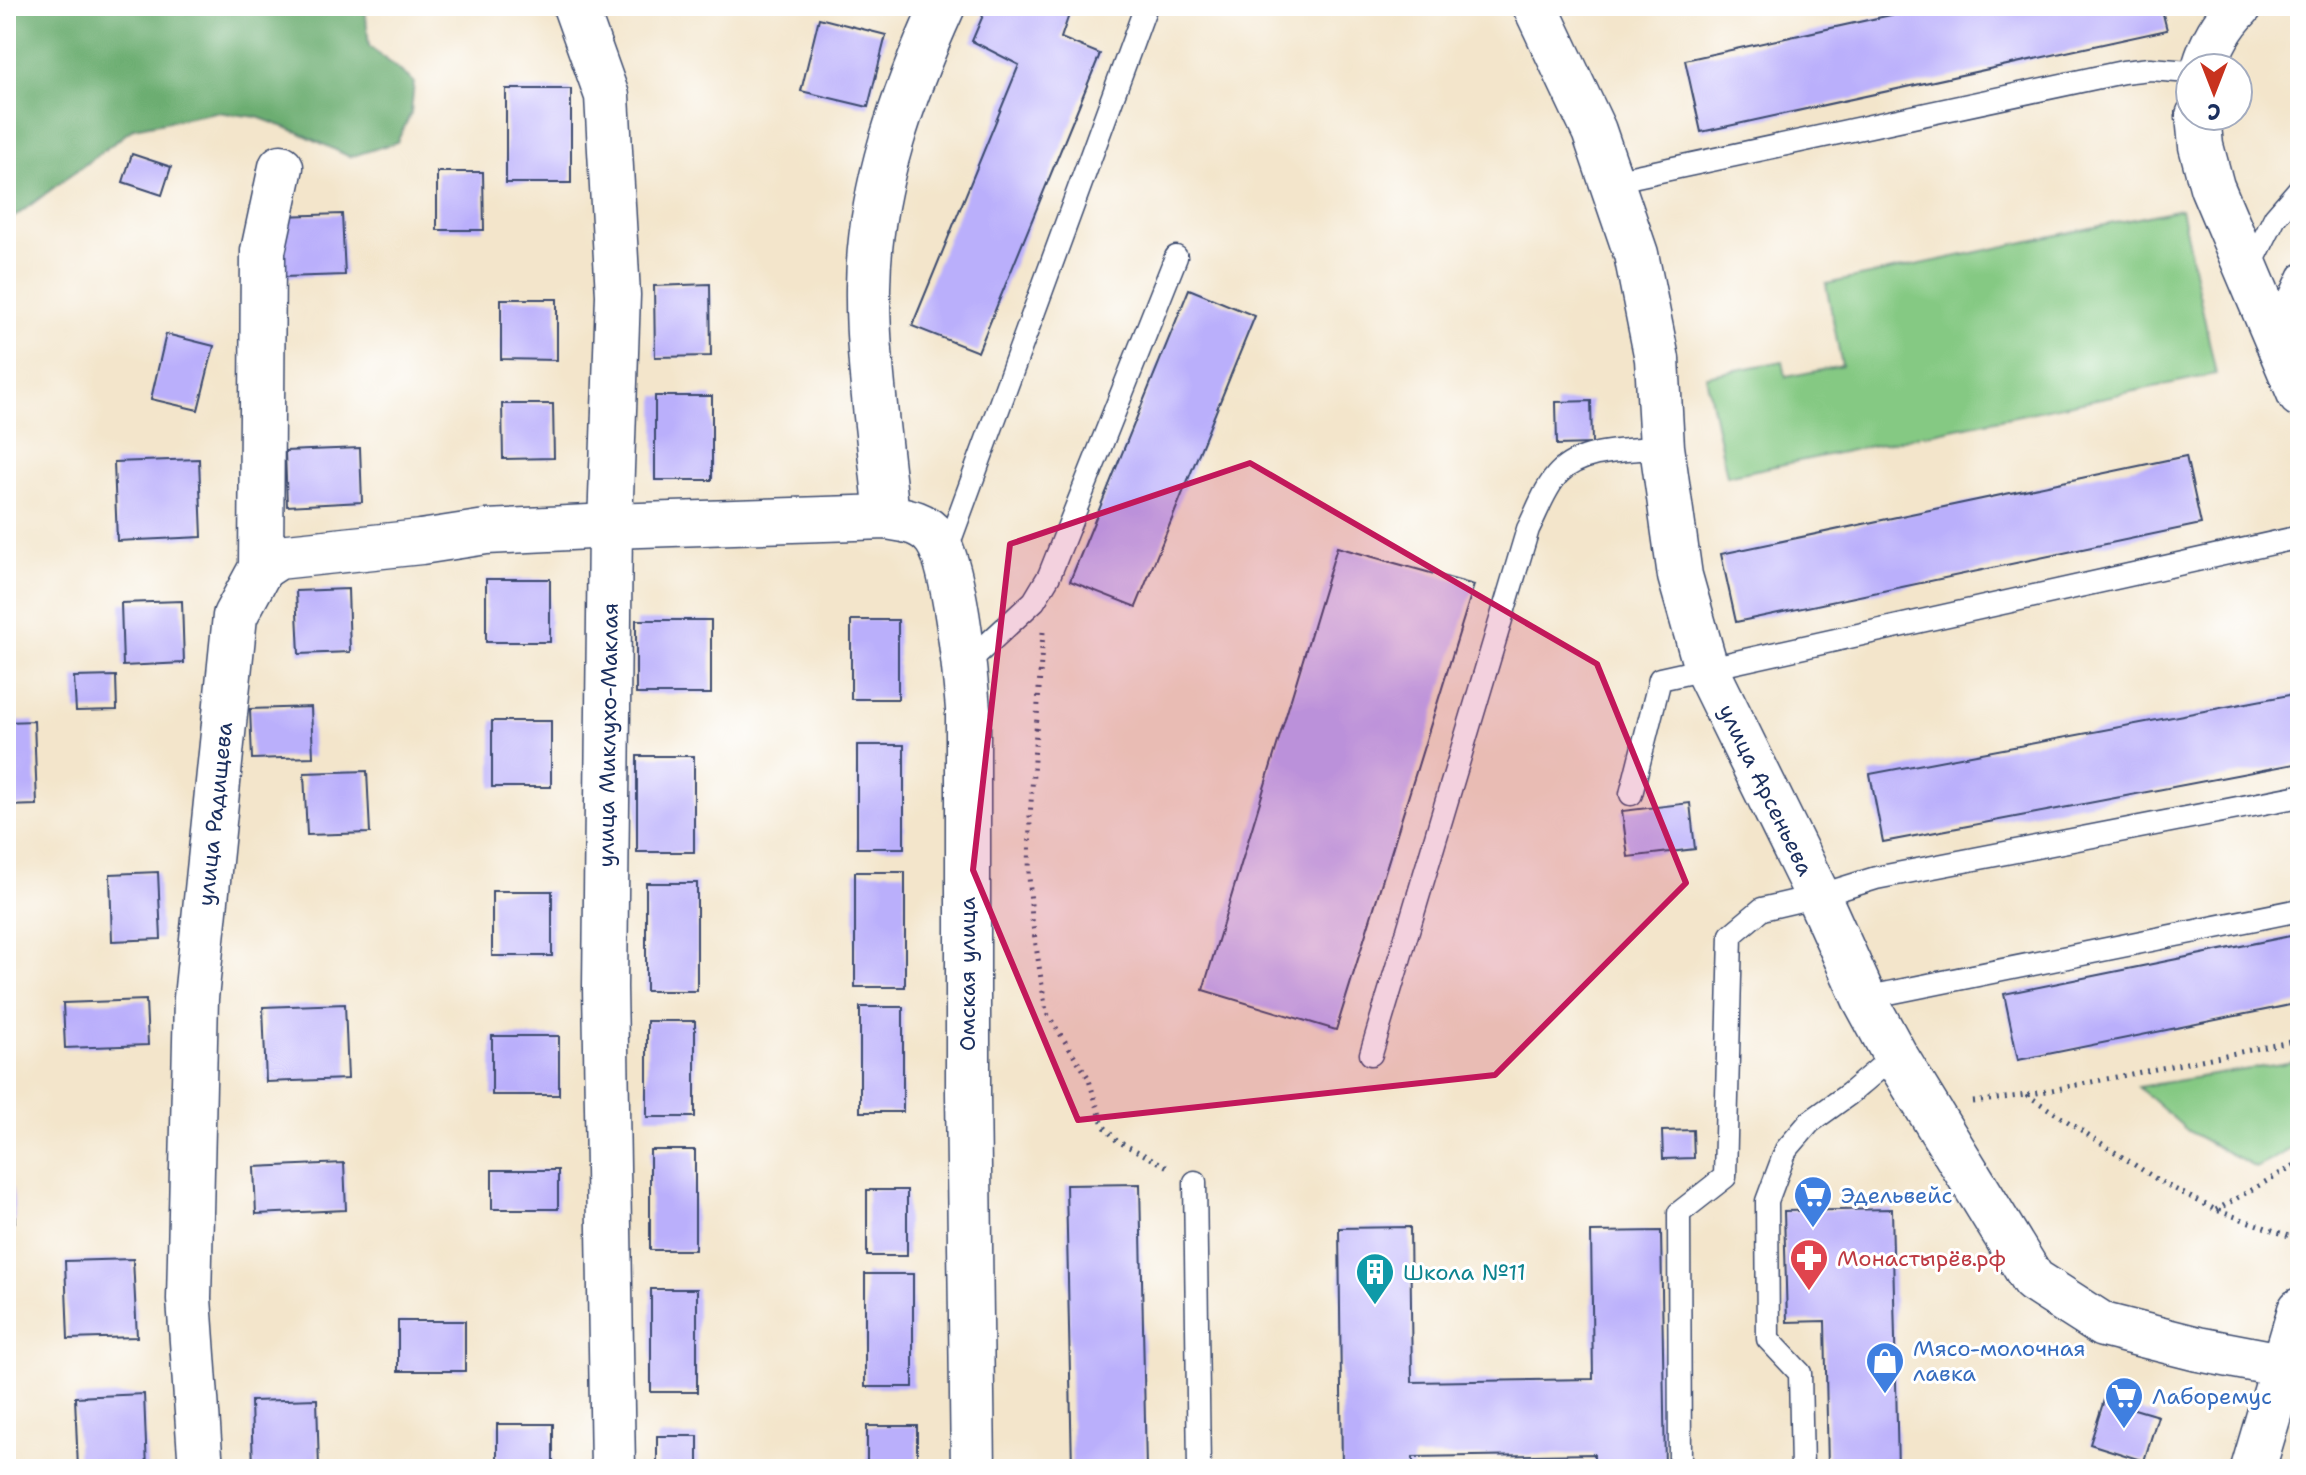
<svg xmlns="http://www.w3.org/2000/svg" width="2306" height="1475" font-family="'Shantell Sans',sans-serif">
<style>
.green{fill:#85c983;stroke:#507c70;stroke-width:2}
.forest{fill:#6cad71;stroke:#446e68;stroke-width:2}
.building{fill:#baaffb}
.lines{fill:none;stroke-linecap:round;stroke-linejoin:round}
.service-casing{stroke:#3b4a6e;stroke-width:25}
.minor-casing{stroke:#3b4a6e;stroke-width:47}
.secondary-casing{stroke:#3b4a6e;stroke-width:47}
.path{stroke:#3b4a6e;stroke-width:5;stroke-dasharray:2 6;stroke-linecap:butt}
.service{stroke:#fff;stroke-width:22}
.minor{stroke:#fff;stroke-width:44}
.secondary{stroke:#fff;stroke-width:44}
.marked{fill:#c2185b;fill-opacity:0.2;stroke:#c2185b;stroke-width:6;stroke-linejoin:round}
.labels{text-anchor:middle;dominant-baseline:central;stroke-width:6;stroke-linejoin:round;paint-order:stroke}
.street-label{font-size:22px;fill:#1b2f5e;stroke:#fff}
.shop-label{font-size:22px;fill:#366cbe;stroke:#fff;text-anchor:start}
.health-label{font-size:22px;fill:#be3a42;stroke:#fff;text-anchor:start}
.culture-label{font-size:22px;fill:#0d838f;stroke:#fff;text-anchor:start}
</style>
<rect width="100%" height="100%" fill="#fff"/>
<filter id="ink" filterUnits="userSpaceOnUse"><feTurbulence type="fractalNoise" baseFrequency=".0125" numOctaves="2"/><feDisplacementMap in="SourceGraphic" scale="16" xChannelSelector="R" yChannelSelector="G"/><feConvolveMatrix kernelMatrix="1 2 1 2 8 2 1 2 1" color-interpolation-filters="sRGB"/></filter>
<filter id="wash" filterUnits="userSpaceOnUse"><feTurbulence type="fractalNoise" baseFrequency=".006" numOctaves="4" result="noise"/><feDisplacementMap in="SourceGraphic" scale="32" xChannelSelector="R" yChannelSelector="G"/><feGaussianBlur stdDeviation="1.8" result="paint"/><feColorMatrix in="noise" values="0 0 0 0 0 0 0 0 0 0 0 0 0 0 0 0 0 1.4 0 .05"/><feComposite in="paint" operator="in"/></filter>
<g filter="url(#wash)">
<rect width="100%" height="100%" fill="#f3e5cb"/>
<g class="green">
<path d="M2181 209 2216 374 1727 476 1706 376 1783 361 1786 377 1842 366 1826 284Z"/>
<path d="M2300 1061V1144L2256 1168 2188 1131 2138 1087Z"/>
</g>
<path class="forest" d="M6 6H365L369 46 414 82 411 113 397 142 350 157 298 132 257 117 216 112 134 128 13 218 6 219Z"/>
<g id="blocks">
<g class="building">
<path d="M987 6H1072L1061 38 1100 54 978 352 912 326 1019 65 972 41Z"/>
<path d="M1932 6H2161L2167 30 1701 132 1685 60Z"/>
<path d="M819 18 886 35 868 107 801 91Z"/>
<rect x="506" y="89" width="65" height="94"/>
<path d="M132 154 171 167 162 195 123 182Z"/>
<path d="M437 172H483L484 230H437Z"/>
<path d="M342 214 345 275 283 277 281 216Z"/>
<path d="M710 284 711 356 655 357 654 286Z"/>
<path d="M1189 289 1255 316 1136 607 1070 581Z"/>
<path d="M501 299H557V360L501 359Z"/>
<path d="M166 334 214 346 198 410 151 399Z"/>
<rect x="655" y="396" width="57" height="84"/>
<path d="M1591 401 1592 444 1557 445 1556 402Z"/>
<path d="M502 404H553L554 458 503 459Z"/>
<path d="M360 448 362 502 287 506 285 451Z"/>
<path d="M2186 456 2201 524 1736 622 1721 554Z"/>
<path d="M199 459 202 537 117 541 114 462Z"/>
<path d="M1337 547 1474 585 1336 1030 1203 990Z"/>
<rect x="486" y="579" width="64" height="63"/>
<path d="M348 589 350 652 299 654 296 591Z"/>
<path d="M182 601 184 663 123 666 121 603Z"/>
<rect x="636" y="620" width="75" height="74"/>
<rect x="851" y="620" width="47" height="79"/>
<path d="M116 676 117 710 76 711 74 677Z"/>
<path d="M2300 693V763L1883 842 1870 774Z"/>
<path d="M311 707 313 757 252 759 250 709Z"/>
<path d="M34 721 37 805 6 806V722Z"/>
<rect x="492" y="721" width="59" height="66"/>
<rect x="857" y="745" width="47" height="103"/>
<rect x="637" y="756" width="57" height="96"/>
<path d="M367 771 370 833 307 835 304 773Z"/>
<path d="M1690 803 1695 849 1628 857 1622 811Z"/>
<path d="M158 872 161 939 112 941 110 874Z"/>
<rect x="855" y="872" width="50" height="115"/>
<rect x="646" y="883" width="51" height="108"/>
<rect x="492" y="891" width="60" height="65"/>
<path d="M2300 934V1003L2018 1060 2004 994Z"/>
<path d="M146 1000 148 1045 65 1048 63 1003Z"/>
<path d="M345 1004 348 1079 266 1082 263 1007Z"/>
<rect x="860" y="1007" width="43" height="105"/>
<rect x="647" y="1021" width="48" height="96"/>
<rect x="492" y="1036" width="67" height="59"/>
<path d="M1693 1130 1694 1158 1663 1159 1662 1131Z"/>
<rect x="650" y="1150" width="45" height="100"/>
<path d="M344 1163 346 1210 256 1214 254 1167Z"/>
<rect x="492" y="1170" width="66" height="39"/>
<path d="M1140 1184 1146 1469H1072L1066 1185Z"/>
<path d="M6 1187H13L15 1222 6 1223Z"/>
<rect x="867" y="1190" width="40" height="66"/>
<path d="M1892 1209 1898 1469H1828L1825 1321 1787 1322 1784 1211Z"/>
<path d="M1410 1227 1412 1382 1593 1379 1591 1232 1661 1231 1665 1469H1594V1454L1413 1457V1469H1342L1339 1228Z"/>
<path d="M133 1259 137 1337 68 1339 65 1261Z"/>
<rect x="865" y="1274" width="48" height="113"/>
<rect x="651" y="1289" width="46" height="103"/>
<rect x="398" y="1321" width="67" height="50"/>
<path d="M144 1394 147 1469H78L75 1397Z"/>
<path d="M317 1399 319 1469H253L251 1401Z"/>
<path d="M2104 1400 2158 1416 2144 1461 2090 1444Z"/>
<rect x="497" y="1424" width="56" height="44"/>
<rect x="867" y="1426" width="50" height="43"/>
<rect x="657" y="1436" width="41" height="33"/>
</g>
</g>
</g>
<g filter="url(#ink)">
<use href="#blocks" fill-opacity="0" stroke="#3b4a6e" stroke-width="2"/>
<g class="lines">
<g class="service-casing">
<g id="service">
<path d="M1613 181 2123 72 2150 69 2190 72"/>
<path d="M2249 269 2275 217 2300 188"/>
<path d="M2274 332 2300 275"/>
<path d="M945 554 1146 6"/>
<path d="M964 666 1034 601 1049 576 1176 257"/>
<path d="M1631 794 1660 679 2300 537"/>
<path d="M1864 998 2300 910"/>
<path d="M1371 1054 1528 529C1537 512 1545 487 1559 473 1583 448 1630 451 1662 447"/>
<path d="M1195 1182 1199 1469"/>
<path d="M1680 1469 1679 1213 1725 1177 1731 935 1762 909 1818 896 1876 878 2300 796"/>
<path d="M1802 1469 1800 1373 1768 1339 1767 1201 1786 1150 1810 1122 1849 1094 1895 1055"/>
</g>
</g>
<g class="minor-casing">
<g id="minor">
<path d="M575 6 607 96 618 295 610 526 605 987 613 1469"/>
<path d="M1535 6 1594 131 1636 254 1657 359 1662 447 1680 576 1706 668 1818 896 1864 998 1895 1055 2033 1280 2103 1325 2198 1349 2282 1365"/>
<path d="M2204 68C2211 44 2222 24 2240 6"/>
<path d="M2198 116 2201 146 2212 187 2300 395"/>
<path d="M887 517C880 441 867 363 868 287 869 189 903 94 943 6"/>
<path d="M261 568 278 557 421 542 486 532 610 526 887 517C906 520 924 522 936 539 955 566 965 673 968 709V1094L973 1469"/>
<path d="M201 1469 189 1299 196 998 235 616 261 568 263 251 281 167"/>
</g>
</g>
<g class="secondary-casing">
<path id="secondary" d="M2253 1469 2300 1310"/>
</g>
<g class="path">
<path d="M1043 632 1030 817 1029 875 1032 919 1046 1012 1088 1077 1103 1125 1117 1141 1170 1168"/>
<path d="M2027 1095 2161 1182 2216 1210 2300 1240"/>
<path d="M1973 1102 2027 1095 2300 1040"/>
<path d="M2216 1210 2300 1162"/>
</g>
<use href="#service" class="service"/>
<use href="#minor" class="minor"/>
<use href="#secondary" class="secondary"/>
</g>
</g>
<path class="marked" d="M1250 463 1597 664 1686 883 1495 1075 1078 1120 973 870 1010 544Z"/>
<defs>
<g id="supermarket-pin" transform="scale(2)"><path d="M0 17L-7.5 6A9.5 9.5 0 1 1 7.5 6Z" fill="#3f7fe0" stroke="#fff"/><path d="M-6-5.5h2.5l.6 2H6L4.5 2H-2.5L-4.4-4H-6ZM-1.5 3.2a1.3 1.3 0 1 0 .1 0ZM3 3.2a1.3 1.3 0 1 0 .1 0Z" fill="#fff"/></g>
<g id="pharmacy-pin" transform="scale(2)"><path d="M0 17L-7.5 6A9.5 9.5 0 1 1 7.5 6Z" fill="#e0444e" stroke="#fff"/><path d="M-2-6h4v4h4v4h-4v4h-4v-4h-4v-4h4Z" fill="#fff"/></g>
<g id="building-pin" transform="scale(2)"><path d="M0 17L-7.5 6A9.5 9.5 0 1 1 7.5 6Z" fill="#0f9aa8" stroke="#fff"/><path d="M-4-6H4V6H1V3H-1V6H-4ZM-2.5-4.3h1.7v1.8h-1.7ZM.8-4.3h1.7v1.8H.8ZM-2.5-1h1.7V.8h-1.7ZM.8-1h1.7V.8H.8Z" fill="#fff"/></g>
<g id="shop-pin" transform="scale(2)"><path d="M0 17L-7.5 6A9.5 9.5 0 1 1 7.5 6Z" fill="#3f7fe0" stroke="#fff"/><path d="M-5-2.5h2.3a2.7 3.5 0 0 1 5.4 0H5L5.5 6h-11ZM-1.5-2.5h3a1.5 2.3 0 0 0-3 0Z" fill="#fff"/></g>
</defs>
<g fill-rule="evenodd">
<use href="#supermarket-pin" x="1813" y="1195"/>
<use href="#pharmacy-pin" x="1809" y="1258"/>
<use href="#building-pin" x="1375" y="1272"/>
<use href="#shop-pin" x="1885" y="1361"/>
<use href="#supermarket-pin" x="2124" y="1396"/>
</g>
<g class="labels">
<g class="street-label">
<text transform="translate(608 735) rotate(-89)">улица Миклухо-Маклая</text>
<text transform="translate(1766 790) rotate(64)">улица Арсеньева</text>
<text transform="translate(215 814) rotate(-84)">улица Радищева</text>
<text transform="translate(967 974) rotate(-90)">Омская улица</text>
</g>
<g class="shop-label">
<text x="1841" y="1195">Эдельвейс</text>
<text x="1913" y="1348">Мясо-молочная<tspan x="1913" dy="25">лавка</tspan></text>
<text x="2152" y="1396">Лаборемус</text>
</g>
<g class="health-label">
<text x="1837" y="1258">Монастырёв.рф</text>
</g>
<g class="culture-label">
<text x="1403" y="1272">Школа №11</text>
</g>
</g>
<rect width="2306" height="1475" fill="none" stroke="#fff" stroke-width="32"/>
<g transform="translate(2214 92) rotate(180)"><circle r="38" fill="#ffffff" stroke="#a4acbf" stroke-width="2"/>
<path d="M0-6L14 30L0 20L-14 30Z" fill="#c8321e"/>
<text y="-12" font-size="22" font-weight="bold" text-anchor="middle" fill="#1b2f5e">С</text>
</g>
</svg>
